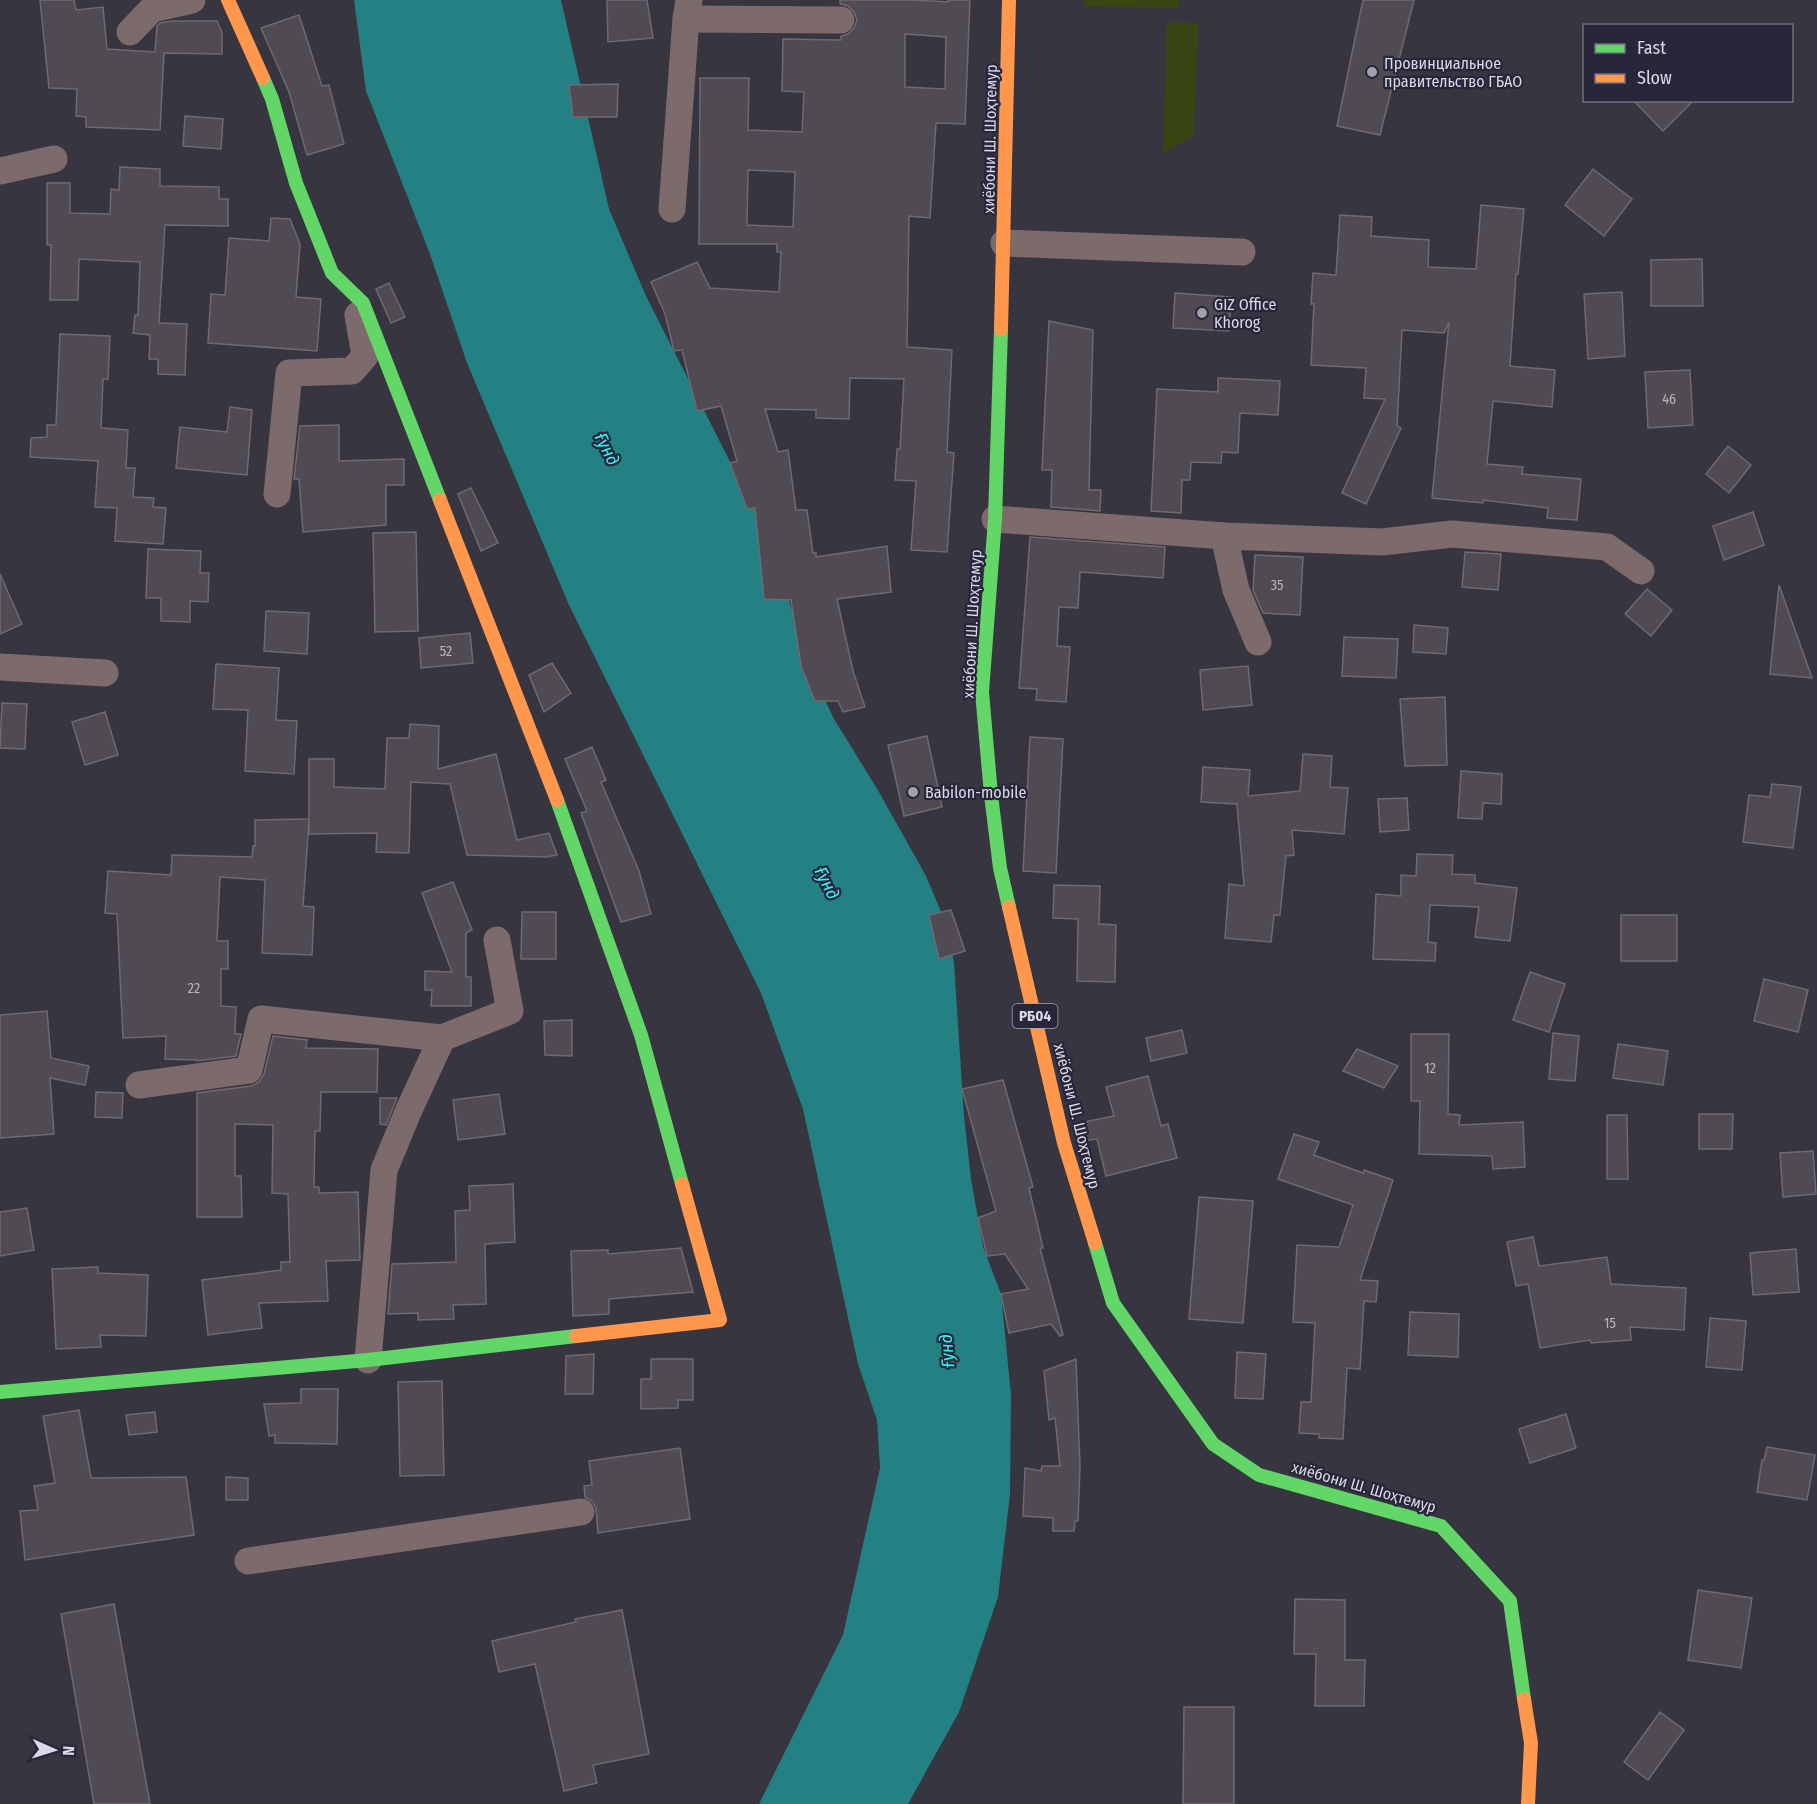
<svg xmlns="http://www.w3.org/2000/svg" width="1817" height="1804" font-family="'Fira Sans Condensed',sans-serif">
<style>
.green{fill:#384614}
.water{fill:#248183}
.building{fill:#504b53;stroke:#6f6970;stroke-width:1.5;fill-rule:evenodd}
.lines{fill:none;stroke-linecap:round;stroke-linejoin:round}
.street{stroke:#7d6b6b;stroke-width:27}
.fast{stroke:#63d668;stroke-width:14}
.slow{stroke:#ff974d;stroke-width:14}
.poi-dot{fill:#a0a0ac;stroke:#28263a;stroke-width:2}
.labels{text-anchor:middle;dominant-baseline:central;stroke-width:4.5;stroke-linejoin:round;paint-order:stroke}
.number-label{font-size:14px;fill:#b7b6c1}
.shield{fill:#28263a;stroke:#a4a3b2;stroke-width:1.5}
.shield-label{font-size:15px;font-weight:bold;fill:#d9d9e6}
.poi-label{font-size:16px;fill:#d9d9e6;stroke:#28263a;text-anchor:start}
.street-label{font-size:16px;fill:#d9d9e6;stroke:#28263a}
.water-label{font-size:18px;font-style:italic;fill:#37f3f7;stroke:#28263a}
</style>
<rect width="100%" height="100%" fill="#363540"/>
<g class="green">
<path d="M1084 0H1179V8L1084 6Z"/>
<path d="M1167 22 1198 23 1194 136 1163 153Z"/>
</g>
<path class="water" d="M354 0H561L609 209 646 296 755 511 779 567 808 664 834 719 879 792 926 876 947 926 954 963 964 1116 971 1179 983 1247 1001 1294 1011 1395 1010 1494 998 1597 959 1712 908 1804H759L843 1635 880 1468 877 1420 858 1364 803 1109 761 993 569 605 467 363 430 254 366 91Z"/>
<g class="building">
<path d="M40 0H74L76 10 103 7 107 49 155 52 157 26 160 23 172 21H217L222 33V54L164 53 160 130 86 127V117L76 116 77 89 49 88Z"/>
<path d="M607 0H647L653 38 608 42Z"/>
<path d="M840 0H914L948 2V0H970L965 124 936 123 930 218 909 216 907 347 952 350 947 452 954 453 947 552 911 550 916 481 895 480 897 449H900L904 379 850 378 849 419 816 418V410L765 409 778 452 788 450 796 510H807L813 553H816V557L887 546 891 592 837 599 853 671 865 707 843 712 838 701H815L801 666 791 600 764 599 755 508 747 509 730 463 737 461 721 406 697 411 682 350 674 351 665 314 651 282 697 262 710 288 779 292 781 252H777V244H699L700 78H749L748 130 802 132 804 92 782 91 783 39 841 40V36L848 34 854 28 857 20 854 12 848 6 840 4ZM905 34 946 37 945 89 905 87ZM748 170 795 172 793 227 747 225Z"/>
<path d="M1363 0H1414L1380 135 1337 126Z"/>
<path d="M299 15 322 86 329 85 344 144 307 155 289 92 261 28Z"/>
<path d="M618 84 617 117H573L569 85Z"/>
<path d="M1633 100H1694L1663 131Z"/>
<path d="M185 116 223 119 221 149 183 146Z"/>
<path d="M120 167 160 169V186L219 187V199H228V226L165 225 159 323 187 324 185 375 158 374V359H149L150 335 133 333 135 315H138L140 262 79 259 78 300H50L51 245H47V183H70V213L110 214 111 189 119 190Z"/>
<path d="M1593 169 1632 199 1604 236 1565 205Z"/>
<path d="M1481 205 1524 209 1518 274H1516L1510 366 1555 370 1552 407 1493 401 1487 464 1523 467 1522 474 1581 479 1577 520 1547 518 1548 508 1483 500V503L1432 498 1449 322 1444 333 1402 330 1397 426 1401 428 1366 504 1342 493 1385 399 1364 398 1366 368 1311 365 1314 304H1311L1313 273 1336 275 1340 215 1372 217 1371 236 1429 240 1428 267 1476 269Z"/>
<path d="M271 218 290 219 300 244 296 297 321 299 317 351 208 343 211 294 225 295 229 238 269 241Z"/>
<path d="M1702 259 1703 306H1651V260Z"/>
<path d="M389 283 405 317 391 323 376 289Z"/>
<path d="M1622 292 1625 356 1588 359 1584 294Z"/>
<path d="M1175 293 1231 297 1229 331 1173 328Z"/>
<path d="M1049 321 1093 330 1089 490H1101L1100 511 1051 507 1052 470H1042Z"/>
<path d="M60 334 110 336 108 379H103L101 428 128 430 126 468H135L133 497 154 498 153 507 166 508 163 544 115 541 117 508 95 507 98 461 30 457 31 438 47 437V425H56Z"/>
<path d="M1690 370 1693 425 1648 428 1645 372Z"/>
<path d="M1218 378 1280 381 1278 415 1240 413 1238 453 1222 452 1221 463 1191 462 1190 480H1182L1181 513 1151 511 1157 389 1218 392Z"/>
<path d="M230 407 252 410 247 475 176 468 180 427 227 432Z"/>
<path d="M339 425V461L404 459V485H386V525L303 532 299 479H294L300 426Z"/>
<path d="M1728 446 1751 465 1729 493 1706 474Z"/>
<path d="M471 488 498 543 481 551 458 494Z"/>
<path d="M1753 512 1764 545 1724 560 1713 526Z"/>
<path d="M416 532 418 631 375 632 373 533Z"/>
<path d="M1030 537 1165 547 1163 578 1080 572 1078 608 1059 607 1057 646 1070 647 1066 702 1036 700 1037 689 1019 688Z"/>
<path d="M148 549 201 551 200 573H209L208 602 190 601V622L161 621V598H146Z"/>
<path d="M1465 552 1501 554 1498 590 1462 587Z"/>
<path d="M1255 555 1303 557 1300 615 1263 613 1253 590Z"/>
<path d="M0 574 22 624 0 634Z"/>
<path d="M1779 585 1812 678 1770 674Z"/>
<path d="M1647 589 1672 610 1651 636 1625 614Z"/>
<path d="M266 611 309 613 307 654 264 651Z"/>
<path d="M1414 625 1448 628 1446 654 1413 652Z"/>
<path d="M470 633 473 663 421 668 419 638Z"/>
<path d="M1344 637 1398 639 1396 678 1342 676Z"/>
<path d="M552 663 571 693 544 712 529 675Z"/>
<path d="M216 664 279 668 276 720 297 721 294 774 245 771 248 710 213 709Z"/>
<path d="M1248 666 1252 705 1203 710 1200 670Z"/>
<path d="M1445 697 1447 765 1405 766 1400 699Z"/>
<path d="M2 703 27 704 25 749 0 748Z"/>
<path d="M105 712 118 755 85 765 72 722Z"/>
<path d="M410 724 439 726 438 769 496 754 517 840 549 833 557 855 546 857 467 855 450 784 411 782 409 853 376 852 377 833 309 834V820L303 906 314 907 312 955 262 953 265 880 220 877 217 941H228V969H221V1006L236 1007 235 1034H241L236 1056 197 1061V1060L165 1059 166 1036 123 1038 117 914 105 913 108 871 171 875 172 855 252 857 253 846H255V820L309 819V759H334V787L385 789 387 738H409Z"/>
<path d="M927 736 942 807 904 816 888 745Z"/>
<path d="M1030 737 1063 739 1056 873 1023 871Z"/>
<path d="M592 747 606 780 601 782 639 871 651 914 621 922 581 813 587 811 565 759Z"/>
<path d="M1303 754 1332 756 1330 787 1348 788 1344 834 1292 830 1294 855 1286 856 1280 915H1274L1271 942 1225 938 1229 884 1244 886 1237 804 1201 802 1203 767 1250 770 1248 796 1300 791Z"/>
<path d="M1461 771 1502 774 1501 804 1483 803 1482 819 1458 818Z"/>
<path d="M1772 784 1801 787 1793 848 1743 842 1749 795 1770 797Z"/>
<path d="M1407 798 1409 830 1380 832 1378 799Z"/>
<path d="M1417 854 1453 855 1452 874 1475 875V883L1517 888 1510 941 1475 937 1479 907 1430 905 1428 942 1436 943 1435 961 1373 959 1376 894 1401 896V875L1416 876Z"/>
<path d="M453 882 472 930 466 933V977H471V1006H431L432 990H425V971L452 972 422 893Z"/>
<path d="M1054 885 1100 886 1099 924 1116 925 1115 982 1077 981 1078 919 1053 918Z"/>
<path d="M951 910 965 951 939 959 929 915Z"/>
<path d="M522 912H556V959H521Z"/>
<rect x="1621" y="915" width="56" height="46"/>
<path d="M1530 972 1565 984 1549 1032 1513 1020Z"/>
<path d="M1764 979 1808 990 1798 1032 1754 1021Z"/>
<path d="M47 1011 51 1058 89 1066 85 1085 50 1078 54 1134 0 1138V1015Z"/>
<path d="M572 1020V1056L545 1055 544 1021Z"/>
<path d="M1182 1030 1187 1053 1151 1061 1146 1038Z"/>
<path d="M1553 1033 1579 1036 1575 1081 1549 1079Z"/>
<path d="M1411 1034H1449L1448 1114 1460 1115 1459 1125 1523 1122 1525 1167 1493 1169 1492 1156 1419 1154 1420 1101H1411Z"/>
<path d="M273 1036 307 1040 306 1048 378 1049 377 1092H321L320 1131H315L314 1187H319V1193L358 1192 360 1260 326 1261 328 1301 259 1303 262 1328 208 1335 202 1280 281 1270V1262H290L288 1194 272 1193 273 1125 235 1124V1176H241L242 1217H197V1093L251 1086 259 1082 264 1074Z"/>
<path d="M1618 1044 1668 1051 1663 1085 1613 1078Z"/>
<path d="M1357 1049 1398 1066 1384 1088 1343 1071Z"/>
<path d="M1148 1076 1161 1126 1168 1124 1177 1158 1106 1176 1097 1139 1083 1141 1079 1123 1114 1116 1106 1087Z"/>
<path d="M1003 1080 1033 1187 1029 1188 1043 1248H1040L1063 1335 1060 1336 1051 1324 1009 1333 1001 1294 1028 1289 1005 1254 987 1256 978 1218 996 1211 962 1089Z"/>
<path d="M96 1092 123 1093 122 1118 95 1117Z"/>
<path d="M499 1094 505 1134 458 1140 453 1100Z"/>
<path d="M380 1098H397L386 1125 380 1124Z"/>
<path d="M1699 1114H1733L1732 1149H1699Z"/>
<path d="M1607 1115H1627L1628 1179H1607Z"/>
<path d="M1294 1134 1319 1142 1314 1155 1363 1173 1364 1170 1393 1180 1360 1280 1378 1281 1376 1302 1364 1301 1360 1369 1347 1368 1343 1439 1319 1438V1434L1299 1433 1301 1402H1311L1315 1323 1293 1322 1297 1245 1339 1247 1353 1205 1278 1179Z"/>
<path d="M1813 1151 1816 1194 1783 1197 1780 1153Z"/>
<path d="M513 1184 515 1242 485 1244 486 1304 453 1305 454 1319 418 1320V1313L388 1314 392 1264 456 1262 455 1211 470 1210 469 1186Z"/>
<path d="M1199 1197 1253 1201 1243 1323 1189 1319Z"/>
<path d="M27 1208 34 1250 0 1256V1212Z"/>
<path d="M1533 1237 1539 1266 1607 1257 1611 1284 1686 1288 1684 1330 1630 1327 1631 1340 1591 1343 1590 1340 1540 1348 1528 1284 1516 1286 1507 1242Z"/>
<path d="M681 1248 693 1292 609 1299V1314L573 1316 571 1251 608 1250V1254Z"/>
<path d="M1796 1249 1799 1292 1753 1295 1750 1253Z"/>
<path d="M98 1267V1273L148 1275 146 1336 100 1335 101 1347 56 1349 52 1269Z"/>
<path d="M1410 1312 1459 1314 1458 1357 1408 1355Z"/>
<path d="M1710 1318 1746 1321 1742 1370 1706 1367Z"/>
<path d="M1237 1352 1266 1354 1263 1399 1235 1398Z"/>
<path d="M594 1354 593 1394H565L566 1356Z"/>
<path d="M651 1359H693V1400H678V1408L641 1409V1379H651Z"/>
<path d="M1076 1359 1080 1467 1078 1521H1075L1074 1531H1053V1518L1023 1516 1025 1468 1041 1471 1042 1466H1060L1055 1418 1049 1420 1044 1371Z"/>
<path d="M442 1381 444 1475 400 1476 398 1382Z"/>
<path d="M301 1389H338L337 1444 275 1443V1435L269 1436 264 1404 301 1403Z"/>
<path d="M79 1410 91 1478 186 1477 194 1535 25 1560 20 1511 38 1510 34 1486 55 1483 43 1416Z"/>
<path d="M155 1412 157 1432 129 1435 126 1415Z"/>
<path d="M1566 1414 1576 1448 1530 1463 1519 1429Z"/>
<path d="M1767 1447 1815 1455 1807 1500 1757 1492 1762 1460H1764Z"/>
<path d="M680 1448 690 1519 598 1533 596 1509 593 1502 585 1497 584 1486 592 1485 589 1461Z"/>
<path d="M226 1477 248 1478V1500H226Z"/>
<path d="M1698 1590 1752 1598 1741 1668 1688 1660Z"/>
<path d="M1295 1599 1345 1600V1660H1365L1364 1706H1315L1316 1654H1294Z"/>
<path d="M114 1604 150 1804H94L61 1614Z"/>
<path d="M622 1610 649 1754 593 1765 597 1783 564 1791 535 1664 499 1672 492 1641 576 1622 575 1619Z"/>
<path d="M1184 1707H1234V1804H1183Z"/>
<path d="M1660 1712 1684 1730 1648 1780 1624 1762Z"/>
</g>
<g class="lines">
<g class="street">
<path d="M686 19 841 20"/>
<path d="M130 32 152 9 192 0"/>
<path d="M0 171 54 159"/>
<path d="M672 209 686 19 689 0"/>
<path d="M1004 243 1242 252"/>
<path d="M277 494 289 373 352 371 365 356 358 315"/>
<path d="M995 519 1224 536 1382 542 1452 534 1607 547 1641 571"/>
<path d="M1224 536 1236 590 1258 642"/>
<path d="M0 667 105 673"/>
<path d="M139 1085 249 1070 261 1019 442 1038 510 1011 497 940"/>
<path d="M368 1360 384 1170 408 1112 442 1038"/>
<path d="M248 1561 581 1512"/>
</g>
<g class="fast">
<path d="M263 78 272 99 296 183 332 273 363 303 440 500"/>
<path d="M1001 329 995 519 982 692 991 795 1000 868 1009 907"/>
<path d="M557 800 641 1035 682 1184"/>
<path d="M1095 1243 1113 1303 1213 1444 1259 1475 1441 1526 1510 1601 1524 1699"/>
<path d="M0 1392 368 1360 576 1336"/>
</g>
<g class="slow">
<path d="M228 0 263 78"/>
<path d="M1001 329 1009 0"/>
<path d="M440 500 557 800"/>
<path d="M1009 907 1064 1143 1095 1243"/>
<path d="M576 1336 720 1320 682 1184"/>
<path d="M1524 1699 1531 1743 1528 1804"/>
</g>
</g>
<g class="poi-dot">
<circle cx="1372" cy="72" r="6"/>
<circle cx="1202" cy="313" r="6"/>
<circle cx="913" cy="792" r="6"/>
</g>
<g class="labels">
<g class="number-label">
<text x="1669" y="399">46</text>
<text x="1277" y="585">35</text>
<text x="446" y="651">52</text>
<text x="194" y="988">22</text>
<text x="1430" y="1068">12</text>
<text x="1610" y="1323">15</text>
</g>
<rect class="shield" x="1012.5" y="1004" width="45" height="24" rx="4.5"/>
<g class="shield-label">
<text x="1035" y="1016">РБ04</text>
</g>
<g class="poi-label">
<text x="1384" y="63">Провинциальное<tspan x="1384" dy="18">правительство ГБАО</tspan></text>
<text x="1214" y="304">GIZ Office<tspan x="1214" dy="18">Khorog</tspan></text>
<text x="925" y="792">Babilon-mobile</text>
</g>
<g class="street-label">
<text transform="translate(990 139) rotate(-89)">хиёбони Ш. Шоҳтемур</text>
<text transform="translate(972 624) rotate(-87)">хиёбони Ш. Шоҳтемур</text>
<text transform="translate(1077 1116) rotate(76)">хиёбони Ш. Шоҳтемур</text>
<text transform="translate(1364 1487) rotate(16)">хиёбони Ш. Шоҳтемур</text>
</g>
<g class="water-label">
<text transform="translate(607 449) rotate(63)">Ғунд</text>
<text transform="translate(827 883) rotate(63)">Ғунд</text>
<text transform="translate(947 1351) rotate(-95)">Ғунд</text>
</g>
</g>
<rect x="1583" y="24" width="210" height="78" fill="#28263a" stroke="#6f6e7f" stroke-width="1.5"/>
<rect x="1595" y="44" width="30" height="9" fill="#63d668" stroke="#6f6e7f" stroke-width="1.5"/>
<text x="1637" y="54" font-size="18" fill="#d9d9e6">Fast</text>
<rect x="1595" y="74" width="30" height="9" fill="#ff974d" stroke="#6f6e7f" stroke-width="1.5"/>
<text x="1637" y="84" font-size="18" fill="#d9d9e6">Slow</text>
<g transform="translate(54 1750) rotate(93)" stroke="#28263a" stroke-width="4.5" paint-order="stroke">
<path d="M0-4.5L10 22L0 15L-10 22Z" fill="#d9d9e6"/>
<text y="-9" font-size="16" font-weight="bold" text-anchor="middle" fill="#d9d9e6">N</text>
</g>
</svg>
